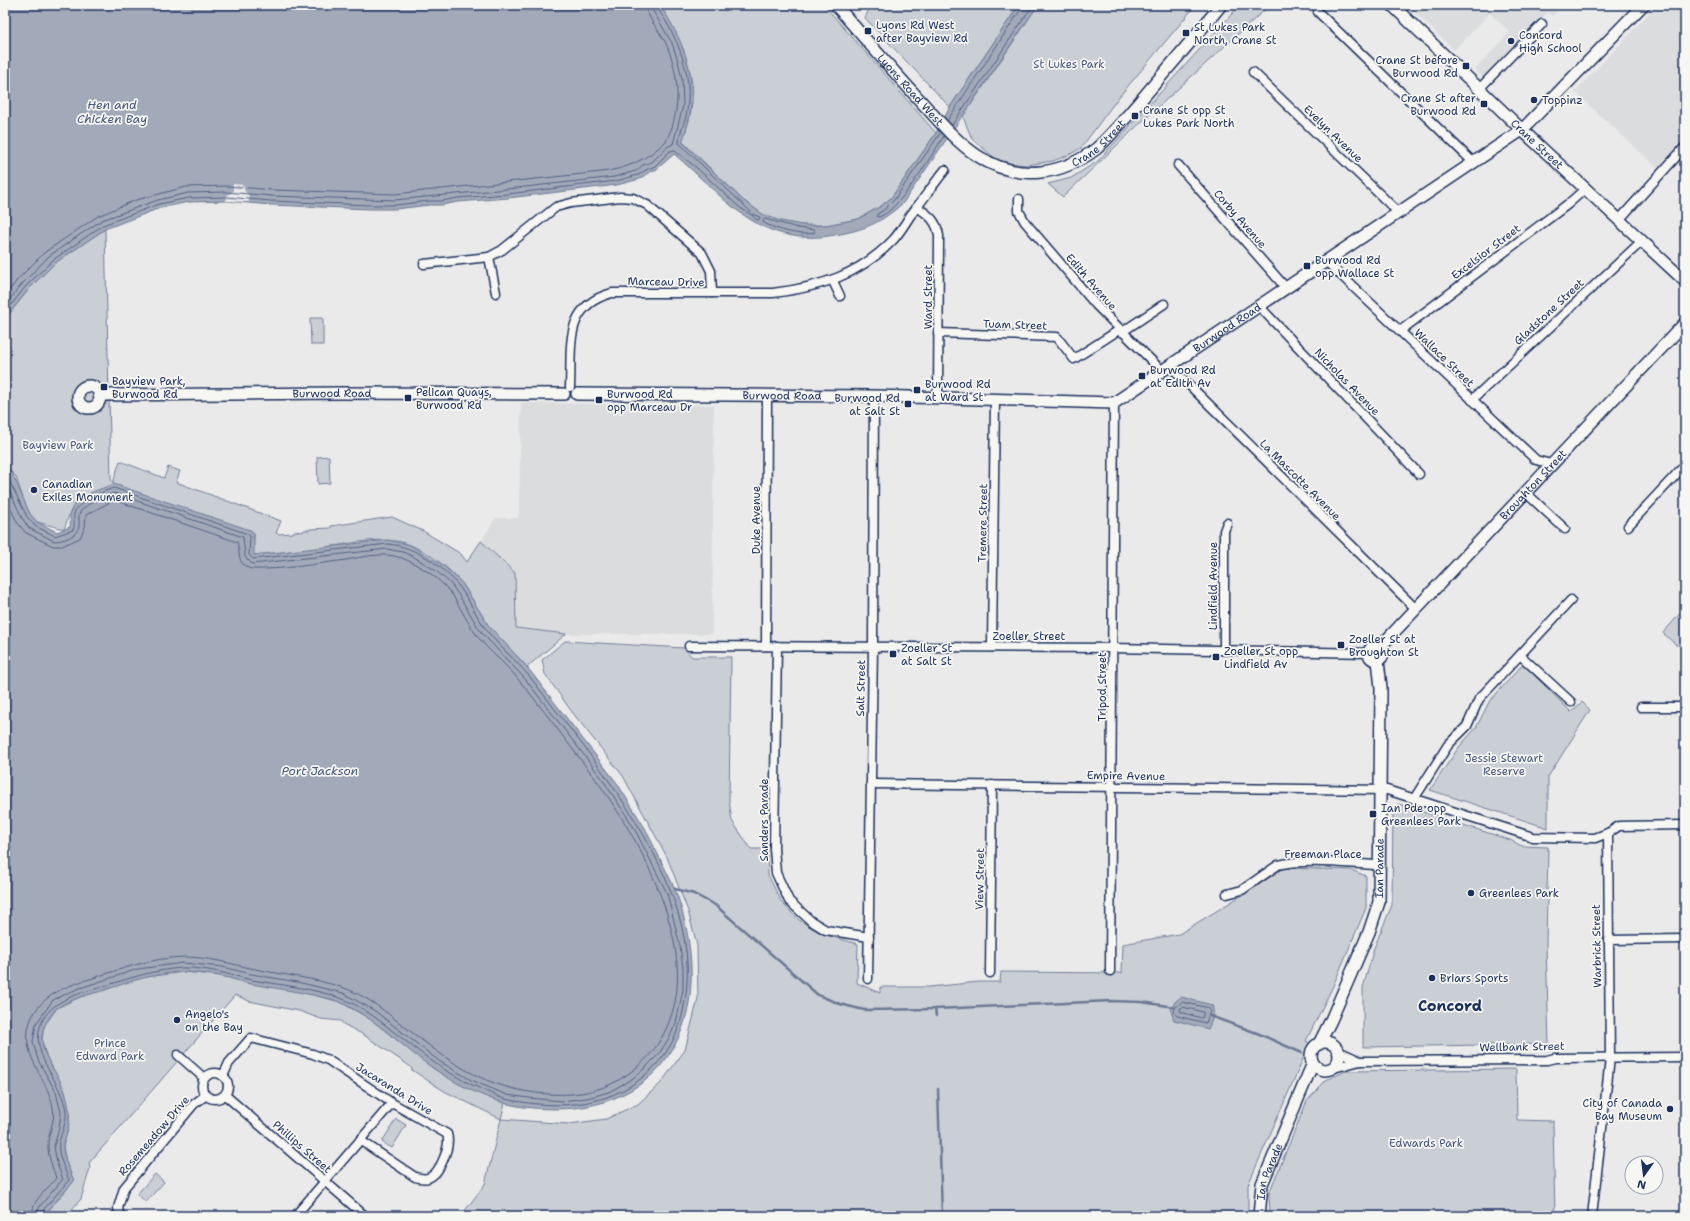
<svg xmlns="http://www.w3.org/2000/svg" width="1690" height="1221" font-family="'Shantell Sans',sans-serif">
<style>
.built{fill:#dadcde}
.green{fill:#caced5;stroke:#727e9a}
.water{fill:#a2aaba;stroke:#6c7995}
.pier{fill:#e9eae9}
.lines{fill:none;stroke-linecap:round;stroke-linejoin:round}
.shore{stroke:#516083;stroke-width:1}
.stream{stroke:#6c7995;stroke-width:2.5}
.street-casing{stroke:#1b2f5e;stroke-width:11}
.secondary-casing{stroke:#1b2f5e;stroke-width:14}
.street{stroke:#f6f6f2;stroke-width:8}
.secondary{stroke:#f6f6f2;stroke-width:11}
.poi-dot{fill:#1b2f5e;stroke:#f6f6f2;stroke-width:1.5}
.labels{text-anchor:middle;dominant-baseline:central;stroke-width:3.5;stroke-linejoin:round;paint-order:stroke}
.poi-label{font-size:11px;fill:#1b2f5e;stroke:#f6f6f2;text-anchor:start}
.park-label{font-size:11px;fill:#47577c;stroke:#f6f6f2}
.street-label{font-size:11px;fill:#1b2f5e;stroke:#f6f6f2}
.water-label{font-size:12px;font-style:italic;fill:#44547a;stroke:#f6f6f2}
.district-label{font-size:15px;font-weight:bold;fill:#1b2f5e;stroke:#f6f6f2}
</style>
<rect width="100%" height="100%" fill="#e9eae9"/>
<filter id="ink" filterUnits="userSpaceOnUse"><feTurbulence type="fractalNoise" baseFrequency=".025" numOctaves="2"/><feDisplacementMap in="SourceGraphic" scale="8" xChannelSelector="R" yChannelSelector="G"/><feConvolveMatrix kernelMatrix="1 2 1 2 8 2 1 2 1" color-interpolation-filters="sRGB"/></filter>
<g filter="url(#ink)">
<g class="built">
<path d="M1407 5H1562L1552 16 1548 12 1485 80 1475 70 1510 32 1490 13 1454 50Z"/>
<path d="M1657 5H1675L1685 15V141L1659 169 1575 92Z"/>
<path d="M521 403 714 405 712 634H566L516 628 515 573 481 541 496 518H519Z"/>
</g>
<g class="green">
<path d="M660 5H824L936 133 891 198 881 206 858 219 826 225H799L780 221 764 215 744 201 682 141C704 90 688 50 660 5Z"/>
<path d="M871 5H1019L950 107 865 18Z"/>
<path d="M1038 5H1196L1118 98 1081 148 1069 155 1053 161 1026 165 1008 163 996 159 972 139 963 117Z"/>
<path d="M1240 5H1270L1135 128 1063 197 1048 184 1071 178 1098 161Z"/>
<path d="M105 229 111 480 113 483 120 461 164 478 168 467 180 471 176 482 281 521 276 533 279 534 293 533 294 531 303 532 304 530H310V529L331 528V526L392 517 423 531 461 554 467 562 481 541 515 573 516 628 566 634 527 667C515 653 501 641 489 627 480 615 474 601 465 588 453 569 419 544 396 541 372 538 347 544 323 548 300 551 277 553 253 555L254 533 250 530 71 510 64 529 37 522 30 514 24 502 16 477 5 465V319L29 289 55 263Z"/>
<path d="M310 318H323V345H311Z"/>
<path d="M329 456 330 483 318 484 317 457Z"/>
<path d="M1685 608V645H1676L1663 633Z"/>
<path d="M565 641 684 648 692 657H731L729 800 732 821 751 849H767L768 875 782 903 799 920 822 934 858 944 857 983 880 993V987H929L979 982H1000L1001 972 1122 973 1123 944 1179 934 1257 886 1283 868 1351 870 1366 876V908L1333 986 1306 1041 1310 1043 1248 1185V1216H461L485 1184 501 1119 444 1091 412 1070 411 1067 364 1035 343 1024 341 1021 321 1019 299 1011 249 1001 235 995 89 1163 90 1168 81 1199 66 1216H51L47 1212 74 1181 66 1162 63 1146 68 1130 70 1113 64 1089 47 1058 42 1041 44 1026 57 1008 80 997 140 978 184 972 221 976 249 983 295 990 340 1002 370 1019 434 1069 467 1088 505 1103 501 1119 569 1124 606 1119 638 1104 661 1083 685 1050 698 999 697 945 688 911 667 857 623 776 572 712 545 674 542 660Z"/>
<path d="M1523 664 1571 712 1582 702 1590 710 1548 777V828L1430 790 1459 747 1476 728 1489 702Z"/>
<path d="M1399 804 1510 840 1522 846 1548 847 1546 945 1549 1044 1363 1047V988L1374 948 1392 905 1393 809Z"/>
<path d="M1516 1069 1517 1120 1553 1121 1555 1216H1270L1269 1193 1307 1101 1326 1080 1346 1071Z"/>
<path d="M396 1119 406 1125 392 1148 382 1142Z"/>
<path d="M155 1174 164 1182 146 1202 137 1194Z"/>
</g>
<g class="water">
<path d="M5 5H660C689 49 702 91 682 142L744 201 764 215 780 221 808 226 826 225 858 219 881 206 891 198 936 133 950 107 1019 5H1038L903 203C881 223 864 230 835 235 758 249 725 197 674 154L657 169 648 173 640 179 617 185 508 198 458 202 442 205H429L396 209H369L271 205 226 201 189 202 160 208 105 229 55 263 29 289 5 319Z"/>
<path d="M5 465 13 475 30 514 37 522 57 532 70 527C71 522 69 516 71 511 75 496 101 489 114 484L250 530 254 533V555L388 540 410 545 444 566 462 583 489 626 527 667 617 783 645 828 675 889C698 952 703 1033 646 1080 625 1096 602 1105 575 1108 554 1110 525 1109 504 1103 480 1096 455 1083 434 1069 403 1048 377 1019 342 1003 335 999 325 998 317 996 295 991 274 988 251 984 241 982 232 978 221 976 210 974 197 973 185 972 158 972 131 981 105 990 92 994 68 999 57 1008 53 1011 48 1020 45 1025 33 1049 58 1070 65 1092 69 1105 71 1118 67 1132 66 1137 63 1142 63 1147 63 1158 70 1171 74 1181L47 1212 51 1216H5Z"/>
<path d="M1181 997 1212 1005C1215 1013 1212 1021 1208 1029L1174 1020C1169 1009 1171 1004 1181 997Z"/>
</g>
<path class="pier" d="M233 184 244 185V190L249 196V202L226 201 227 196 233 191Z"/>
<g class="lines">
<g class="shore">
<path d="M947 121 1021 9 1022 5"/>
<path d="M952 125 1033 5"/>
<path d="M941 132 894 200 884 210 877 214V217C895 217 933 153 944 136"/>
<path d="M765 219 798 228 814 230 815 232C804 238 775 229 764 223L763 221Z"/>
<path d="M5 296 18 279 45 252 98 216 136 200 186 187 227 186 272 190 395 194 601 172C627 169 648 159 666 141 668 138 669 133 671 130 681 103 678 72 667 46 662 33 646 18 646 5"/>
<path d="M5 305 23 283 49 256 81 234 102 220 158 200 188 193 226 192 272 196 395 200 507 189 614 177 636 171 643 165 652 162 667 147 673 144 683 106 682 79 678 61 672 43 653 11 652 5"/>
<path d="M5 313 26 286 53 260 103 225 159 204 189 198 226 197 271 201 369 205H396L429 201H442L458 198 507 194 616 181 638 175 646 170 655 166 670 151 674 150 698 169 739 207 753 216 755 219 759 220 760 217 754 215 679 143C678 136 686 120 687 111 693 73 678 39 658 9L657 5"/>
<path d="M5 472 27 517 35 526 55 536 73 530C76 523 72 517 75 511 80 501 104 491 114 488L248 534 250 536 249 555 253 559 388 544C415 546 445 567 461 589 470 601 476 616 485 628 498 646 516 660 530 677 597 765 711 892 683 1011 679 1032 669 1052 654 1067 615 1107 562 1110 510 1100 502 1099 494 1095 486 1091 448 1076 421 1053 389 1028 375 1017 358 1004 340 998 312 988 281 985 252 980 229 975 207 967 182 968 151 970 125 980 95 989 73 995 47 1003 40 1027 31 1058 63 1082 66 1112 67 1123 61 1132 59 1143 57 1155 65 1169 69 1180L44 1209 43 1213 45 1216"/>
<path d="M5 481 22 518 29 528 54 541C63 541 78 536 79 526 80 521 77 515 81 511 88 502 104 497 114 493L243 537 245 557 252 564 387 549 403 552 414 557 435 570 451 584 458 594 481 632 526 680 601 777 633 826 667 893 680 946 683 968V990L676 1023 669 1038 659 1054 645 1068 632 1079 609 1092 587 1098 561 1101 529 1098 507 1095 471 1080 439 1061 375 1011 343 993 297 982 251 974 223 967 183 963 138 969 77 989 53 1000 36 1024 33 1042 38 1060 56 1092 61 1113 59 1128 54 1146 57 1164 63 1179 40 1206 38 1211 39 1216"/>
<path d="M5 497 17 522 26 533 53 546H62L80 538 85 527 86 515 114 500 237 542C241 553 236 564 251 569 282 570 315 564 346 560 362 557 379 553 394 556 414 560 442 579 453 596 462 610 468 624 478 637 488 650 501 660 512 672 540 704 565 740 591 773 634 830 690 928 675 1002 667 1038 648 1064 615 1082 591 1095 563 1096 536 1093 475 1085 443 1056 396 1020 380 1007 361 993 341 987 313 978 284 975 255 969 231 964 208 957 184 957 151 958 121 969 90 979 65 986 37 997 29 1025 21 1057 48 1078 53 1108 56 1122 47 1133 48 1147 48 1157 53 1168 56 1178 48 1190 30 1200 33 1216"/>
<path d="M1182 1002 1209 1008 1210 1011 1206 1023 1177 1016 1174 1012 1175 1008Z"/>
<path d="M1183 1007 1203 1012V1017L1201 1018 1181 1012 1180 1009Z"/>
</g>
<g class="stream">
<path d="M675 889 694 894 715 905 818 995 840 1004 864 1010 935 1009 1111 1001 1142 1002 1174 1007"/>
<path d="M935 1009 936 1016"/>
<path d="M1210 1016 1257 1033 1302 1053"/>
<path d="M938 1089 942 1216"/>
</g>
<g class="street-casing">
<g id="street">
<path d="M1318 12 1474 163"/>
<path d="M1253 72 1399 213"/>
<path d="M1479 89 1542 24"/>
<path d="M1178 165 1286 288"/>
<path d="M1019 199V211L1025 222 1096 305 1162 371"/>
<path d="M917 207C929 215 937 221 939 236L938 398"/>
<path d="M1619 220 1685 147"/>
<path d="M489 257 496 293"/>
<path d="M1326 261 1536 460 1551 464"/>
<path d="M424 264 489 257 502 250 556 207 571 203 620 197 633 198 647 205 702 253 711 271 712 293"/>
<path d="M833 281 840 296"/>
<path d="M1259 306 1419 474"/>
<path d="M1400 331 1568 204 1585 189"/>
<path d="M1122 332 1164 304"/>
<path d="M938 333 1057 337 1074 359 1119 330"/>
<path d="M1170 366 1415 608"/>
<path d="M570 387C572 346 563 306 612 293H773C820 287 860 275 894 239 900 232 905 224 910 216 922 201 933 185 945 170"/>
<path d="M1472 400 1642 241"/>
<path d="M1525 492 1565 529"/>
<path d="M1628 526 1685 465"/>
<path d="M689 646 1113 648 1369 653"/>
<path d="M766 646 767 395"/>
<path d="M777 646 774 848 776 873 789 901 811 921 826 930 869 937"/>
<path d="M992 647 995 399"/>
<path d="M1224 650V531L1227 523"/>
<path d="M1520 655 1571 702"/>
<path d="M1641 707H1685"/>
<path d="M871 784 1387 790 1533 837 1595 838 1608 833 1619 826 1685 825"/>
<path d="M1414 799 1448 745 1467 726 1479 699 1571 600"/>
<path d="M1227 894 1242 890 1278 865C1304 858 1352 864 1380 865"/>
<path d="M1608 940 1685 939"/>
<path d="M1110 971 1114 403"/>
<path d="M990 973 992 785"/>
<path d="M868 979 873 647 874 396"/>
<path d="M1338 1051 1360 1061"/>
<path d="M178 1055 204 1078"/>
<path d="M1330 1069 1360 1061 1547 1060 1555 1058 1685 1057"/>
<circle cx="215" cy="1086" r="13"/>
<path d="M223 1076 229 1063 251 1038 313 1054 328 1060 392 1103 447 1134C451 1146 440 1174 428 1178 424 1179 419 1178 415 1177L360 1140"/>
<path d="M225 1095 365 1216"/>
<path d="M120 1216 118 1208 124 1188 194 1104 205 1096"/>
<path d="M295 1216 392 1103"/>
<path d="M1592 1216 1610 1058 1608 833"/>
</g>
</g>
<g class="secondary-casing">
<g id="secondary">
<path id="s1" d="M836 5C862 36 889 66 916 96 951 134 983 178 1041 172 1062 170 1080 161 1096 149 1111 136 1128 115 1141 100 1168 68 1195 37 1221 5"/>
<path id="s2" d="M1392 5 1522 130 1685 281"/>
<circle cx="89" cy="397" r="11"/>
<path id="s3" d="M577 394 874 396 1114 403 1522 130 1643 5"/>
<path id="s4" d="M99 395 341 393 564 394"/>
<circle cx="1376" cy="653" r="7"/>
<path id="s5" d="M1380 647 1685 323"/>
<circle cx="1325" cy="1056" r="14"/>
<path id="s6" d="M1319 1044 1331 1020 1369 932 1379 902 1381 688 1378 660"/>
<path id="s7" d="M1259 1216 1262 1184 1313 1063"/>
</g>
</g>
<use href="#street" class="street"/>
<use href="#secondary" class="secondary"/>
</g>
</g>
<g class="poi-dot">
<rect x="864" y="27" width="8" height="8" rx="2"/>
<rect x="1182" y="29" width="8" height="8" rx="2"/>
<circle cx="1511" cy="41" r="4"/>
<rect x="1462" y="62" width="8" height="8" rx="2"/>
<circle cx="1534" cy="100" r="4"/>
<rect x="1480" y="100" width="8" height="8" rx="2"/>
<rect x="1131" y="112" width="8" height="8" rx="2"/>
<rect x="1303" y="262" width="8" height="8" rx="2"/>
<rect x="1138" y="372" width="8" height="8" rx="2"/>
<rect x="100" y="383" width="8" height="8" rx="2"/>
<rect x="913" y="386" width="8" height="8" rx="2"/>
<rect x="404" y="394" width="8" height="8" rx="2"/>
<rect x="595" y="396" width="8" height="8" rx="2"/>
<rect x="904" y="400" width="8" height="8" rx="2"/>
<circle cx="34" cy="490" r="4"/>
<rect x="1337" y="641" width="8" height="8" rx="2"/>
<rect x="889" y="650" width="8" height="8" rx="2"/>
<rect x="1212" y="653" width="8" height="8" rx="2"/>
<rect x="1369" y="810" width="8" height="8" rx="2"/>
<circle cx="1471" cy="893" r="4"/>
<circle cx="1432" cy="978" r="4"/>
<circle cx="177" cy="1020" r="4"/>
<circle cx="1670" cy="1109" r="4"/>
</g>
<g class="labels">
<g class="poi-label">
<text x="876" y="25">Lyons Rd West<tspan x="876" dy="13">after Bayview Rd</tspan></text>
<text x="1194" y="27">St Lukes Park<tspan x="1194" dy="13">North, Crane St</tspan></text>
<text x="1519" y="35">Concord<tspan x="1519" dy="13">High School</tspan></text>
<text x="1458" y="60" text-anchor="end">Crane St before<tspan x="1458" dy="13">Burwood Rd</tspan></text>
<text x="1476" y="98" text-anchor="end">Crane St after<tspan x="1476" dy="13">Burwood Rd</tspan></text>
<text x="1542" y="100">Toppinz</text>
<text x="1143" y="110">Crane St opp St<tspan x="1143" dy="13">Lukes Park North</tspan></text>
<text x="1315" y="260">Burwood Rd<tspan x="1315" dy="13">opp Wallace St</tspan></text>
<text x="1150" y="370">Burwood Rd<tspan x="1150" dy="13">at Edith Av</tspan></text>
<text x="112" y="381">Bayview Park,<tspan x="112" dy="13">Burwood Rd</tspan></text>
<text x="925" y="384">Burwood Rd<tspan x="925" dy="13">at Ward St</tspan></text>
<text x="416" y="392">Pelican Quays,<tspan x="416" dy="13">Burwood Rd</tspan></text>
<text x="607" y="394">Burwood Rd<tspan x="607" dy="13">opp Marceau Dr</tspan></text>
<text x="900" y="398" text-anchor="end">Burwood Rd<tspan x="900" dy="13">at Salt St</tspan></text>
<text x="42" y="484">Canadian<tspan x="42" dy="13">Exiles Monument</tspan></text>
<text x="1349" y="639">Zoeller St at<tspan x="1349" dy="13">Broughton St</tspan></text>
<text x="901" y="648">Zoeller St<tspan x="901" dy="13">at Salt St</tspan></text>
<text x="1224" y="651">Zoeller St opp<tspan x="1224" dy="13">Lindfield Av</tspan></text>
<text x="1381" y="808">Ian Pde opp<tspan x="1381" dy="13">Greenlees Park</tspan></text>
<text x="1479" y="893">Greenlees Park</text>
<text x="1440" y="978">Briars Sports</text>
<text x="185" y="1014">Angelo's<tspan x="185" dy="13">on the Bay</tspan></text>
<text x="1662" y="1103" text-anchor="end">City of Canada<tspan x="1662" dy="13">Bay Museum</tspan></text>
</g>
<g class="park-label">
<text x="1069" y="64">St Lukes Park</text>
<text x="58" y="445">Bayview Park</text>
<text x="1504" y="758">Jessie Stewart<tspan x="1504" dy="13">Reserve</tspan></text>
<text x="110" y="1043">Prince<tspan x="110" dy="13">Edward Park</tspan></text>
<text x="1426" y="1143">Edwards Park</text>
</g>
<g class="street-label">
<text stroke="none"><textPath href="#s1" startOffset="113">Lyons Road West</textPath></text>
<text transform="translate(1333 134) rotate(44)">Evelyn Avenue</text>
<text stroke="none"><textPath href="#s1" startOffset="340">Crane Street</textPath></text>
<text stroke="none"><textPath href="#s2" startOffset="201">Crane Street</textPath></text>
<text transform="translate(1240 219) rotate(49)">Corby Avenue</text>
<text transform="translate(1486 252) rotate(-37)">Excelsior Street</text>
<text transform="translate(666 282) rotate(1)">Marceau Drive</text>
<text transform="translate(1091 282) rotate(49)">Edith Avenue</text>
<text transform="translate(928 297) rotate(-90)">Ward Street</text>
<text transform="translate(1549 312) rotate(-43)">Gladstone Street</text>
<text transform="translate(1015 325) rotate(2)">Tuam Street</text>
<text stroke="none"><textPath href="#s3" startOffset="673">Burwood Road</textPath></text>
<text transform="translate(1444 358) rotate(44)">Wallace Street</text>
<text transform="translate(1347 382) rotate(46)">Nicholas Avenue</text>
<text stroke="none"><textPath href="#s4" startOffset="233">Burwood Road</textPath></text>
<text stroke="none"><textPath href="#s3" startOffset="205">Burwood Road</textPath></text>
<text transform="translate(1300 480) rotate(45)">La Mascotte Avenue</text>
<text stroke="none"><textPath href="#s5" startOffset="223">Broughton Street</textPath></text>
<text transform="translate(756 520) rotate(-90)">Duke Avenue</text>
<text transform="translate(983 523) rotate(-89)">Tremere Street</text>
<text transform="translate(1213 586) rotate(-90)">Lindfield Avenue</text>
<text x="1029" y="636">Zoeller Street</text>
<text transform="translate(1102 687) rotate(-90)">Tripod Street</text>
<text transform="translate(861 688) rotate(-89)">Salt Street</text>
<text transform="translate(1126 776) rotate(1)">Empire Avenue</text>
<text transform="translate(764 820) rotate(-90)">Sanders Parade</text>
<text x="1323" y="854">Freeman Place</text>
<text stroke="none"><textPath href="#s6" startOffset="188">Ian Parade</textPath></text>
<text transform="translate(980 879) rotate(-89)">View Street</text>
<text transform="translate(1597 946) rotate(-91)">Warbrick Street</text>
<text transform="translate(1522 1047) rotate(-1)">Wellbank Street</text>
<text transform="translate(394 1089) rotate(32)">Jacaranda Drive</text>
<text transform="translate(154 1136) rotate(-49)">Rosemeadow Drive</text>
<text transform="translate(302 1147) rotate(41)">Phillips Street</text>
<text stroke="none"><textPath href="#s7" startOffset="46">Ian Parade</textPath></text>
</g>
<g class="water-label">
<text x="112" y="105">Hen and<tspan x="112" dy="14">Chicken Bay</tspan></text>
<text x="320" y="771">Port Jackson</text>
</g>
<g class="district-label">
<text x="1450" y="1006">Concord</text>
</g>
</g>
<rect width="1690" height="1221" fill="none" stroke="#f6f6f2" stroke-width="20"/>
<rect x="10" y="10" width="1670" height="1201" fill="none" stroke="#1b2f5e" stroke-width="1.5" filter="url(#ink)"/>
<g transform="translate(1644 1175) rotate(194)"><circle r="19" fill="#f6f6f2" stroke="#9ea6b7"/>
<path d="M0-3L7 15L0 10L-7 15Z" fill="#1b2f5e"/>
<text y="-6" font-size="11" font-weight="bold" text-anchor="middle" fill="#1b2f5e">N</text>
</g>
</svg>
